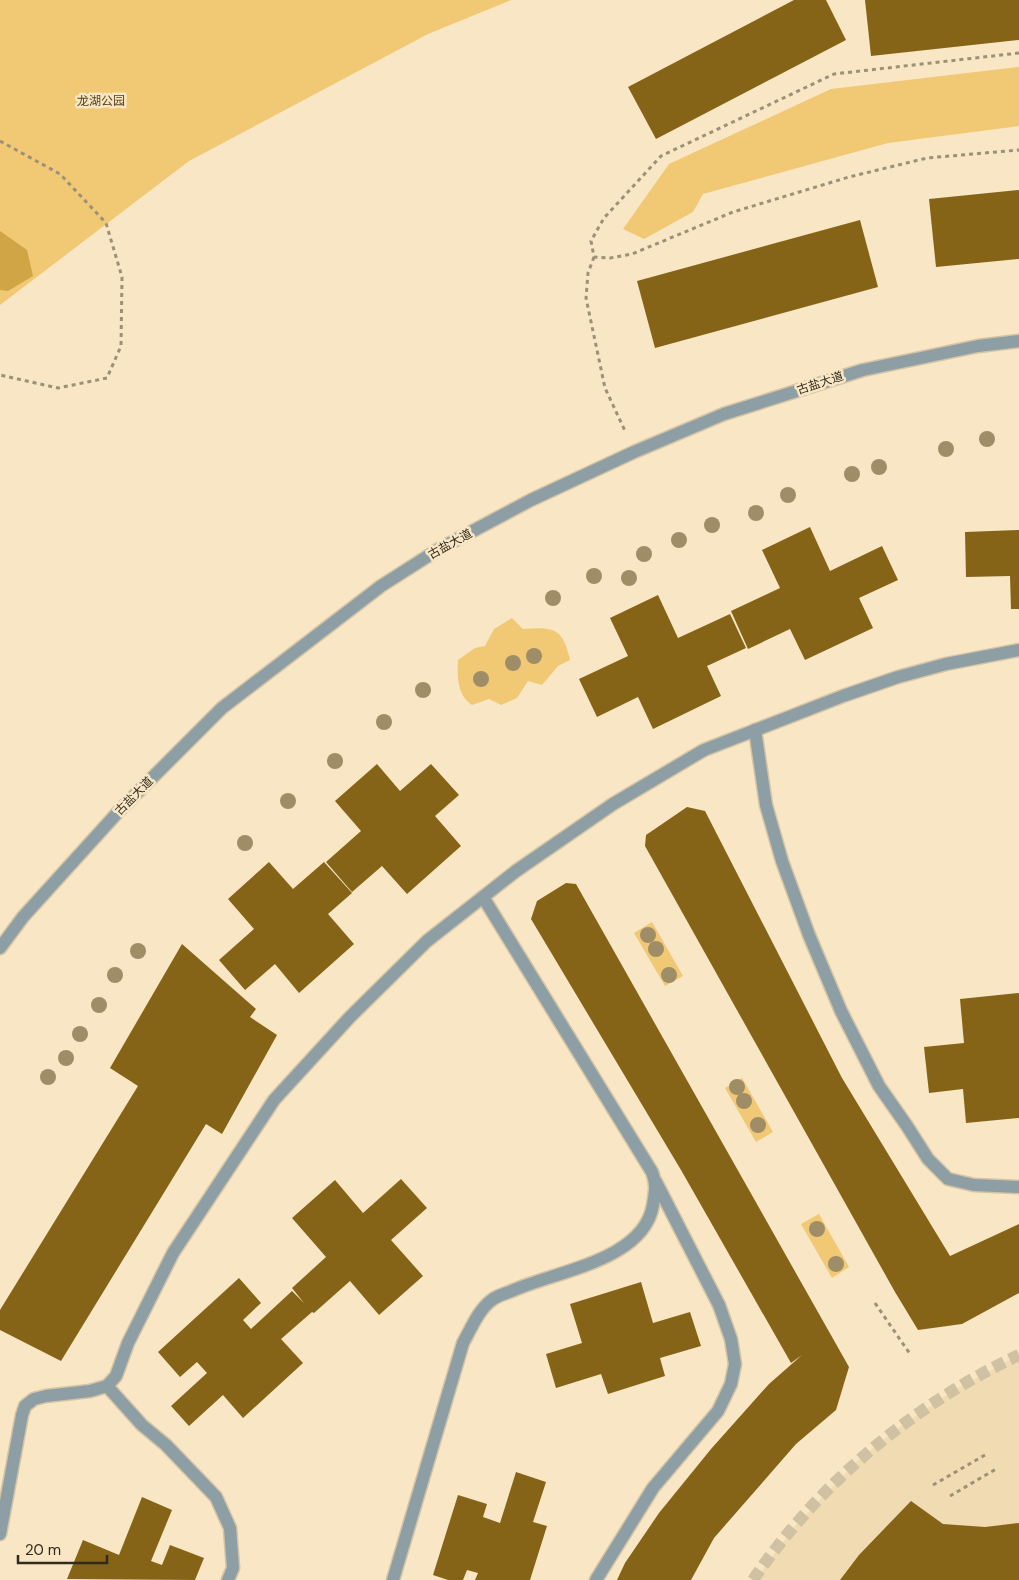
<svg xmlns="http://www.w3.org/2000/svg" width="1019" height="1580" font-family="'DM Sans','Noto Sans SC',sans-serif">
<style>
.built{fill:#f0dbb2}
.green{fill:#f1c975}
.water{fill:#d0a545}
.building{fill:#856417}
.lines{fill:none;stroke-linecap:round;stroke-linejoin:round}
.minor-tunnel{stroke:#d0c1a3;stroke-width:12;stroke-dasharray:12 6;stroke-linecap:butt}
.service-casing{stroke:#d4c4a6;stroke-width:15}
.tertiary-casing{stroke:#d4c4a6;stroke-width:15}
.path{stroke:#9d9078;stroke-width:3;stroke-dasharray:4 4;stroke-linecap:butt}
.service{stroke:#8d9fa5;stroke-width:12}
.tertiary{stroke:#8d9fa5;stroke-width:12}
.tree{fill:#9f8d68}
.labels{text-anchor:middle;dominant-baseline:central;stroke-width:5;stroke-linejoin:round;paint-order:stroke}
.park-label{font-size:12px;fill:#57441d;stroke:#f8e6c4}
.street-label{font-size:12px;fill:#312b1e;stroke:#f8e6c4}
</style>
<rect width="100%" height="100%" fill="#f8e6c4"/>
<path class="built" d="M1019 1355V1580H755L794 1527 857 1461 901 1426 954 1390Z"/>
<g class="green">
<path d="M0 0H511L428 34 189 161 0 305Z"/>
<path d="M1019 67V126L888 143 703 194 693 212 644 239 623 229 669 164 831 89Z"/>
<path d="M512 618 523 629C554 627 563 628 570 660L558 666 542 685 528 681 517 698 501 705 489 699 472 705C457 695 457 677 458 660L475 648 485 646 494 629Z"/>
<path d="M652 922 683 976 665 986 634 933Z"/>
<path d="M742 1078 773 1132 756 1142 725 1088Z"/>
<path d="M819 1214 849 1267 832 1278 801 1224Z"/>
</g>
<path class="water" d="M0 231 27 250 33 276 8 291 0 290Z"/>
<g class="building">
<path d="M794 0H826L846 40 656 139 628 87Z"/>
<path d="M865 0H1019V40L871 56Z"/>
<path d="M1019 190V259L936 267 929 199Z"/>
<path d="M860 220 878 287 655 348 637 281Z"/>
<path d="M810 527 830 571 882 546 898 580 859 598 873 628 805 660 790 629 748 649 731 611 780 588 762 550Z"/>
<path d="M1019 530V609H1011L1010 576 966 577 965 532Z"/>
<path d="M658 595 678 638 730 614 746 648 707 666 721 696 653 729 638 697 597 717 579 679 628 656 610 618Z"/>
<path d="M377 764 400 791 431 764 459 795 435 816 461 846 407 894 382 866 352 892 326 862 361 831 335 801Z"/>
<path d="M687 807 705 811 842 1078 950 1256 1019 1224V1293L962 1324 918 1330 895 1292 645 846 646 835Z"/>
<path d="M269 862 293 889 324 862 352 893 328 914 354 944 299 993 275 964 245 990 219 960 254 929 228 899Z"/>
<path d="M566 883 576 884 849 1367 836 1410 796 1444 714 1538 691 1580H617L625 1563 659 1513 711 1449 769 1384 802 1355 791 1363 681 1170 531 919 537 901Z"/>
<path d="M182 944 256 1009 250 1017 277 1035 222 1134 206 1124 61 1361 0 1330V1310L138 1086 110 1068Z"/>
<path d="M1019 993V1118L966 1123 963 1089 929 1093 924 1047 964 1043 960 999Z"/>
<path d="M401 1179 427 1208 391 1240 423 1276 379 1315 350 1281 314 1313 312 1312 281 1339 303 1363 243 1418 223 1395 189 1426 171 1406 207 1373 197 1362 180 1377 158 1352 239 1278 261 1303 243 1320 251 1329 292 1291 304 1303 292 1288 326 1257 292 1218 335 1180 363 1213Z"/>
<path d="M641 1282 653 1323 690 1312 701 1346 660 1358 665 1376 608 1394 601 1374 556 1388 546 1354 582 1343 570 1304Z"/>
<path d="M516 1472 546 1482 533 1522 547 1526 530 1580H475L478 1573 467 1570 463 1580H448L433 1575 458 1495 487 1504 483 1517 500 1523Z"/>
<path d="M142 1497 172 1510 151 1561 162 1565 170 1545 204 1558 195 1580 67 1579 83 1540 119 1555Z"/>
<path d="M911 1501 943 1524 985 1527 1019 1523V1580H840L859 1555Z"/>
</g>
<g class="lines">
<path class="minor-tunnel" d="M753 1580C818 1484 914 1404 1019 1355"/>
<g class="service-casing">
<g id="service">
<path d="M755 730 766 805 782 861 809 935 841 1011 879 1086 907 1126 928 1159 948 1179 974 1185 1019 1187"/>
<path d="M107 1386 142 1425 166 1445 216 1497 230 1528 233 1568 228 1580"/>
<path d="M0 1534 22 1415 25 1406 34 1399 46 1396 90 1391 107 1386 116 1376 128 1343 173 1253 274 1100 350 1017 427 941 516 871 613 804 704 750 843 696 898 677 946 664 1019 650"/>
<path d="M393 1580 463 1343C472 1327 478 1310 493 1299 499 1295 507 1293 514 1290 557 1271 644 1260 653 1205 655 1192 657 1185 652 1172L483 897"/>
<path d="M596 1580 653 1488 718 1411 731 1384 735 1364 731 1339 719 1305 656 1182"/>
</g>
</g>
<g class="tertiary-casing">
<path id="tertiary" d="M0 948 23 917 119 811 222 708 381 586 439 549 531 500 634 452 724 414 863 370 978 346 1019 341"/>
</g>
<g class="path">
<path d="M1019 53 834 74 661 156 604 218 591 241 594 257 610 258 632 254 733 212 849 177 927 158 1019 150"/>
<path d="M0 141 60 174 106 223 122 277 121 346 107 378 58 388 0 375"/>
<path d="M594 257 588 273 586 298 605 388 626 433"/>
<path d="M875 1303 910 1354"/>
<path d="M933 1485 985 1455"/>
<path d="M950 1496 996 1469"/>
</g>
<use href="#service" class="service"/>
<use href="#tertiary" class="tertiary"/>
</g>
<g class="tree">
<circle cx="987" cy="439" r="8"/>
<circle cx="946" cy="449" r="8"/>
<circle cx="879" cy="467" r="8"/>
<circle cx="852" cy="474" r="8"/>
<circle cx="788" cy="495" r="8"/>
<circle cx="756" cy="513" r="8"/>
<circle cx="712" cy="525" r="8"/>
<circle cx="679" cy="540" r="8"/>
<circle cx="644" cy="554" r="8"/>
<circle cx="594" cy="576" r="8"/>
<circle cx="629" cy="578" r="8"/>
<circle cx="553" cy="598" r="8"/>
<circle cx="534" cy="656" r="8"/>
<circle cx="513" cy="663" r="8"/>
<circle cx="481" cy="679" r="8"/>
<circle cx="423" cy="690" r="8"/>
<circle cx="384" cy="722" r="8"/>
<circle cx="335" cy="761" r="8"/>
<circle cx="288" cy="801" r="8"/>
<circle cx="245" cy="843" r="8"/>
<circle cx="648" cy="935" r="8"/>
<circle cx="656" cy="949" r="8"/>
<circle cx="138" cy="951" r="8"/>
<circle cx="115" cy="975" r="8"/>
<circle cx="669" cy="975" r="8"/>
<circle cx="99" cy="1005" r="8"/>
<circle cx="80" cy="1034" r="8"/>
<circle cx="66" cy="1058" r="8"/>
<circle cx="48" cy="1077" r="8"/>
<circle cx="737" cy="1087" r="8"/>
<circle cx="744" cy="1101" r="8"/>
<circle cx="758" cy="1125" r="8"/>
<circle cx="817" cy="1229" r="8"/>
<circle cx="836" cy="1264" r="8"/>
</g>
<g class="labels">
<g class="park-label">
<text x="101" y="101">龙湖公园</text>
</g>
<g class="street-label">
<text transform="translate(820 383) rotate(-18)">古盐大道</text>
<text transform="translate(450 544) rotate(-29)">古盐大道</text>
<text transform="translate(134 796) rotate(-45)">古盐大道</text>
</g>
</g>
<path d="M18 1555v8h89v-8" fill="none" stroke="#312b1e" stroke-width="2.5"/>
<text x="25" y="1555" font-size="15" fill="#312b1e" stroke="#f8e6c4" stroke-width="4" paint-order="stroke">20 m</text>
</svg>
